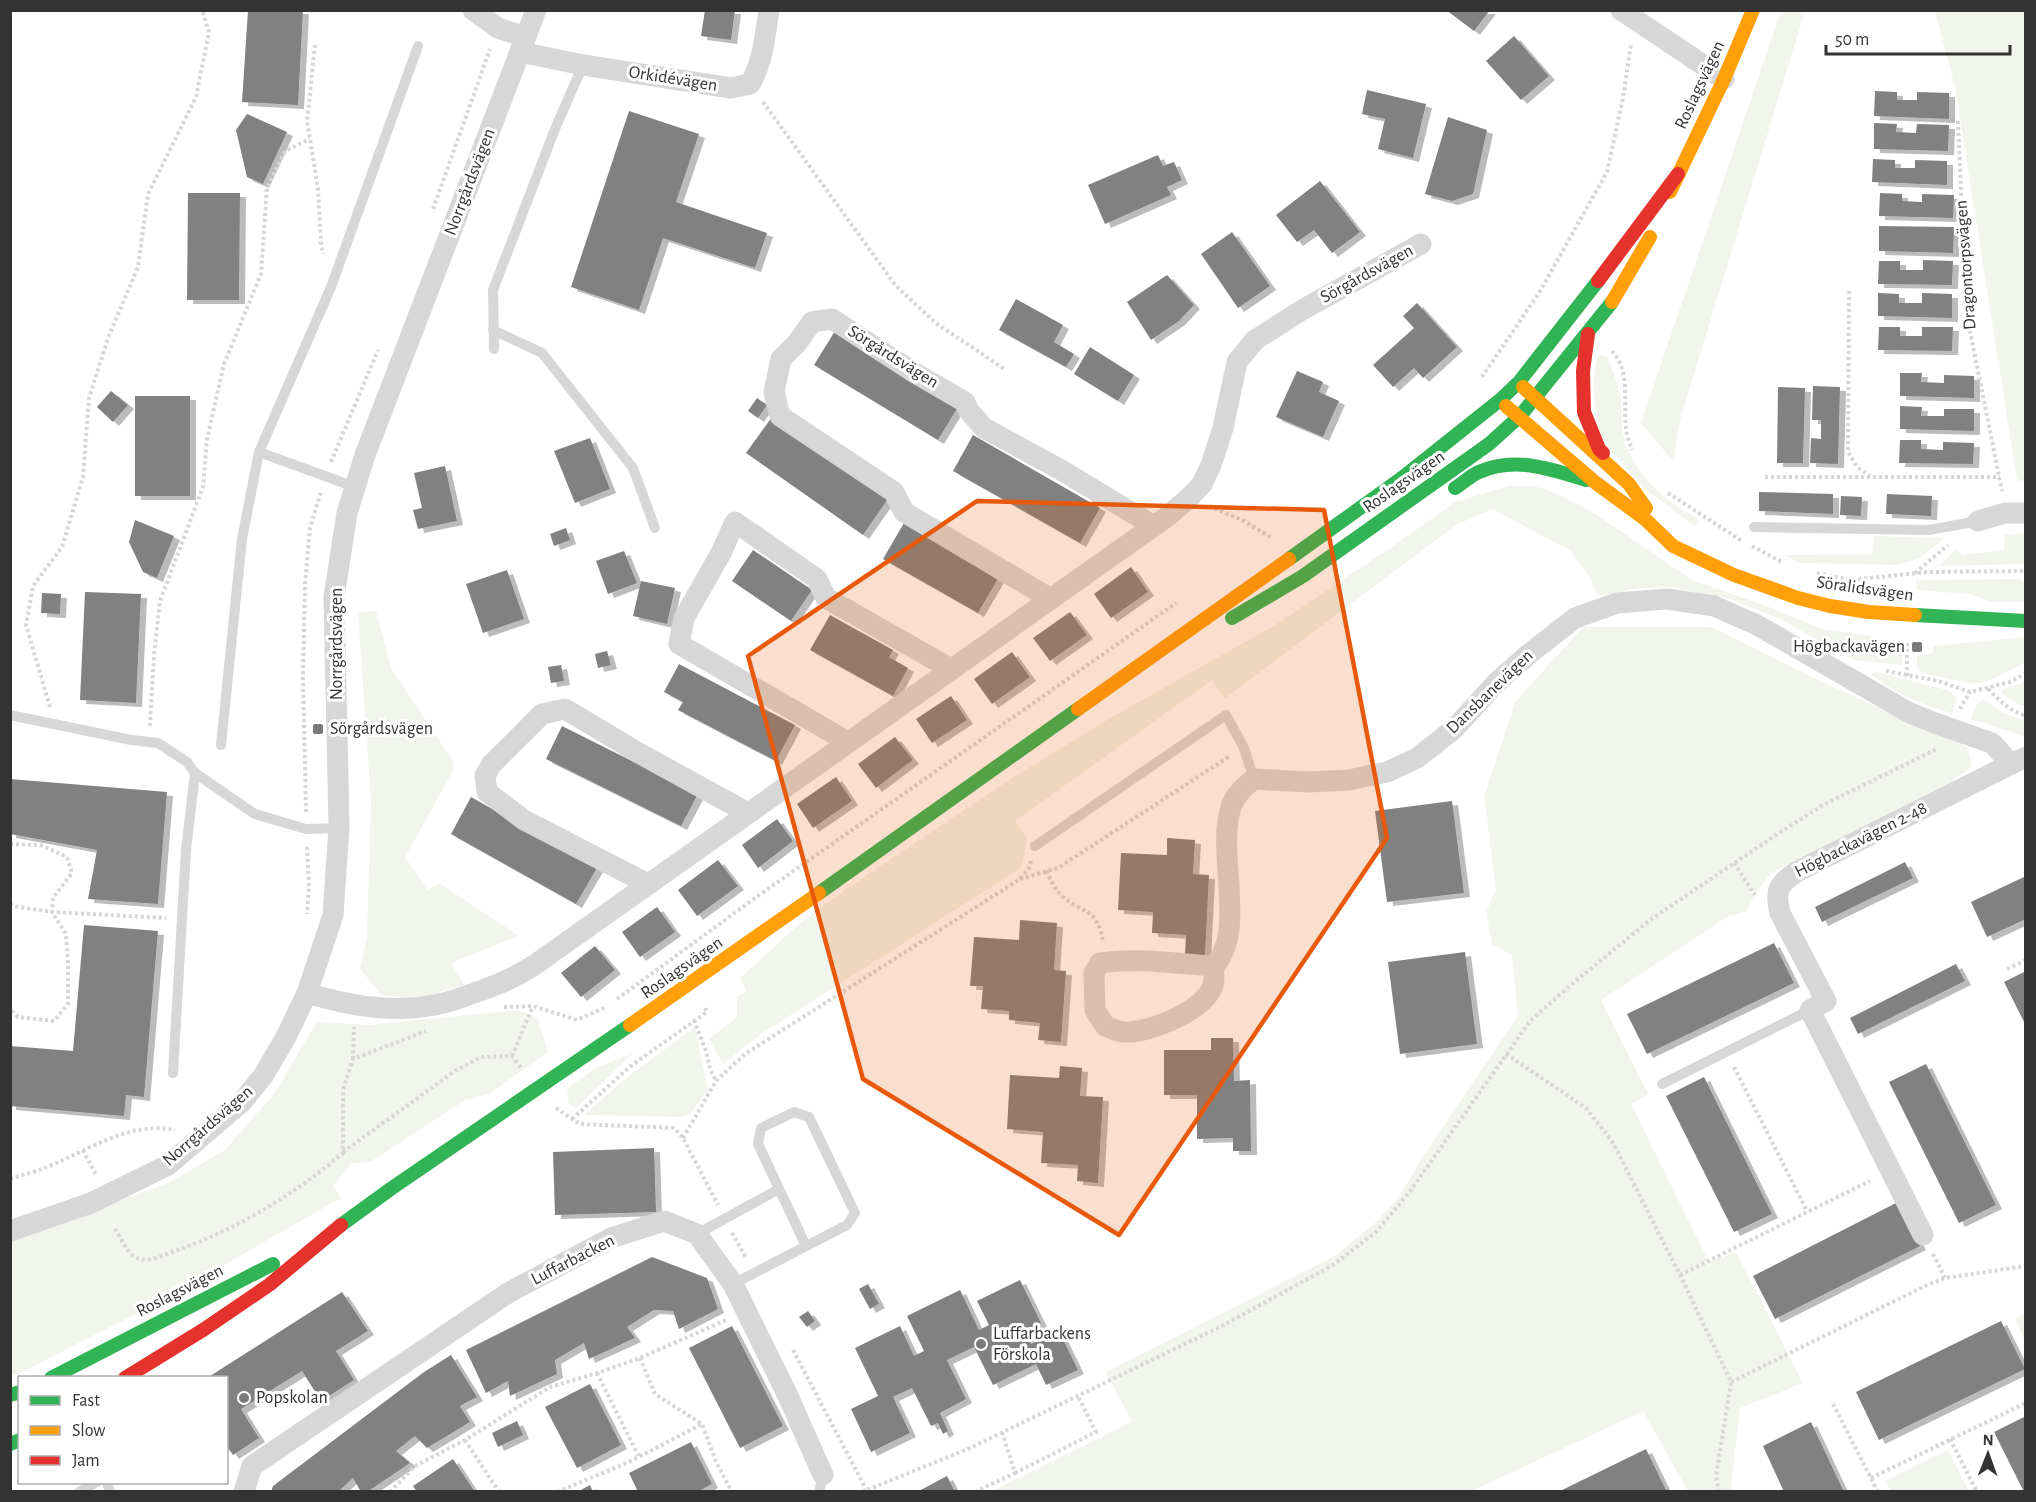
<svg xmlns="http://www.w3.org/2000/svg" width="2036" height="1502" font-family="'Alegreya Sans',sans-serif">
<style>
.green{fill:#f1f5ed}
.building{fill:#818181;filter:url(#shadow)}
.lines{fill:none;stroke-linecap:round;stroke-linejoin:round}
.path{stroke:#d6d6d6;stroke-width:4;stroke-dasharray:3 3;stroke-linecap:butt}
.lane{stroke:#d7d7d7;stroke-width:10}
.street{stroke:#d7d7d7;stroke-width:21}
.fast{stroke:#30b455;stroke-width:14}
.slow{stroke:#ff9f0a;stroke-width:14}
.jam{stroke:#e5322d;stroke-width:14}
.street-bridge{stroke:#d7d7d7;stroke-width:21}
.marked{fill:#e8590c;fill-opacity:0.2;stroke:#e8590c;stroke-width:4.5;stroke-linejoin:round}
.poi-dot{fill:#7a7a7a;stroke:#fff;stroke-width:2}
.labels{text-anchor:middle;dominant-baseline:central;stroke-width:6;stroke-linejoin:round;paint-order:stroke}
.street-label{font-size:18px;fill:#333;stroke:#fff}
.poi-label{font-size:18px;fill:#333;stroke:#fff;text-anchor:start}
</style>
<defs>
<filter id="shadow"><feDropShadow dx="6" dy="4" stdDeviation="0" flood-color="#0004"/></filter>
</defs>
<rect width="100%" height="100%" fill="#fff"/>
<g class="green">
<path d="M1781 11H1805L1680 420 1673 461 1641 423Z"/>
<path d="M1935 11H2025V481L2017 480 1955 87Z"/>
<path d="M1598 355 1607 357C1613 371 1619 386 1621 401 1623 413 1621 426 1624 438 1634 476 1667 502 1700 520L1695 526 1645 489 1610 449 1597 426 1593 381Z"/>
<path d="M1509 486H1532L1546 489 1592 512 1694 581 1764 605 1823 629 1875 637 1876 646 1902 649 1903 665 1853 660 1784 621 1731 599 1669 587 1635 589 1597 596 1590 577 1571 551 1492 509 1456 525 1225 698 1212 680 1015 821 1027 839 1022 867 758 1036 723 1064 709 1039 737 1017V997L746 991 740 978 798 925 848 888 1014 777 1114 716 1272 627 1389 549 1455 502Z"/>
<path d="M2025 533V564L1939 566 1957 549 1962 555 2004 550 2005 535Z"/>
<path d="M1874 536 1945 538 1918 559 1896 565 1799 563 1784 555 1872 554Z"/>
<path d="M2020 579 2025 583V602H1993L1969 594 1917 590 1916 580Z"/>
<path d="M376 611 391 668 453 761 454 769 405 857 428 890 439 883 519 936 451 963 464 985 416 1000 382 995 360 969 367 935 371 802 358 612Z"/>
<path d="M1583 627H1711L1831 686 1967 747 1972 766 1950 783 1771 873 1756 893 1746 911 1727 917 1601 1000 1648 1094 1631 1104 1709 1262 1736 1252 1803 1383 1740 1408 1731 1485 1734 1491H1688L1643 1411 1472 1491 991 1492 1132 1422 1106 1372 1335 1256 1375 1223 1399 1197 1422 1158 1518 1016 1512 955 1492 944 1486 912 1496 889 1484 796 1516 701Z"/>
<path d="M2025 637V659L2023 664 1988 681 1972 684 1922 673 1917 668V656L1932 653 1934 646Z"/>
<path d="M1877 672 1947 690 1958 698 1952 713C1917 703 1899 695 1870 674Z"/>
<path d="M2025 680V707L2011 700 2002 694V689L2020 684Z"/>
<path d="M1983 699 2002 713 2025 720V737L1971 719 1976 705Z"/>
<path d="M518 1010 538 1019 548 1052 489 1094 465 1100 370 1162 352 1163 333 1186 341 1198 161 1301 18 1374 11 1376 10 1241 168 1183 225 1150 274 1094 317 1022 369 1025Z"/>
<path d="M695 1027 708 1090 689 1115 679 1117 584 1115 625 1079Z"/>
<path d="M633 1053 576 1108 569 1104 566 1089 598 1067Z"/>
<path d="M2025 1313V1341L2015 1318Z"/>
<path d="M1948 1450 1969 1491H1891L1886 1481Z"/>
</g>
<g class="building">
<path d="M248 10H303L298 105 242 102Z"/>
<path d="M705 10H735L731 40 701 36Z"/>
<path d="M1446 10H1490L1474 31Z"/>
<path d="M1514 36 1549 76 1521 100 1486 61Z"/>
<path d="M1367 90 1426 104 1413 158 1378 149 1385 119 1362 114Z"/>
<path d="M1875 91 1897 92V100H1917V92L1949 93V119L1874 116Z"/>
<path d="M629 111 699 134 676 202 767 233 755 268 663 238 639 310 571 287Z"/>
<path d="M247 114 287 132 263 184 247 177 236 130Z"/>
<path d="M1448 117 1487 130 1473 194 1452 201 1425 194Z"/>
<path d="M1874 123 1897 124 1896 132 1916 133 1917 124 1949 125 1948 151 1874 149Z"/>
<path d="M1158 155 1163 166 1174 162 1182 180 1167 187 1171 195 1105 224 1088 185Z"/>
<path d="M1873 159 1895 160V168H1915V160L1947 161V185L1872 182Z"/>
<path d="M1320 181 1360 232 1332 253 1314 230 1297 242 1276 215Z"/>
<path d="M188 193H240L239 300H187Z"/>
<path d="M1880 193 1902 194V201L1922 202V194L1954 195 1953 218 1879 216Z"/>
<path d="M1879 226 1954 227 1953 253 1879 251Z"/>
<path d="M1232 232 1270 286 1238 308 1201 254Z"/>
<path d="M1923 260 1953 261 1952 285 1878 284 1879 261H1900V270H1923Z"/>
<path d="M1167 275 1194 305 1179 321 1151 340 1127 302Z"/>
<path d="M1878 293 1899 294V303H1922V293L1952 294V318L1878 316Z"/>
<path d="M1016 299 1063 325 1054 342 1074 354 1066 367 999 330Z"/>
<path d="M1417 303 1457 347 1423 378 1414 368 1393 387 1373 365 1414 328 1403 316Z"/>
<path d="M1879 327H1900V336H1922V327H1953L1952 351 1878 350Z"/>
<path d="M835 331 958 407 938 440 814 365Z"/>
<path d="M1090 347 1134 375 1118 401 1074 374Z"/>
<path d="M1297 371 1323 382 1319 392 1339 401 1323 437 1276 417Z"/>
<path d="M1900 373H1922L1921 382 1944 383V375L1974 376V398L1900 396Z"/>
<path d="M1813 386 1840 387 1838 464 1810 463 1811 438 1821 439V420H1812Z"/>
<path d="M1778 387 1805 388 1803 463H1777Z"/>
<path d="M111 391 128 405 113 422 97 407Z"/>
<rect x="135" y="396" width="55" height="100"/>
<path d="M757 398 767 405 758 418 748 411Z"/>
<path d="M1900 406 1922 407 1921 416H1944V409H1974V431L1900 429Z"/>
<path d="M772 417 888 499 863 535 746 453Z"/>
<path d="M973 435 1100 508 1080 543 953 471Z"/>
<path d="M590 438 610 489 575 503 554 451Z"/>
<path d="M1900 440H1921V449L1943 450V442L1974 443 1973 464 1899 463Z"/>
<path d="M445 466 457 521 418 529 413 510 422 508 414 473Z"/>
<path d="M1759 492 1833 494V514L1759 511Z"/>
<path d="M1887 494 1932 496 1931 516 1886 514Z"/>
<path d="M1841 496 1862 497 1861 516 1840 515Z"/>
<path d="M135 520 174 536 157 578 143 572 129 542Z"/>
<path d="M904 523 999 577 978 613 883 559Z"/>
<path d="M566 528 570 540 554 546 550 534Z"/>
<path d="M753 550 812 590 791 621 732 581Z"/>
<path d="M624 551 637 583 608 594 596 561Z"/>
<path d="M1131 567 1148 592 1111 618 1094 594Z"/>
<path d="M507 570 524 619 483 633 466 584Z"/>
<path d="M641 581 675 588 667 624 633 616Z"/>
<path d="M85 592 141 594 136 703 80 700Z"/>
<path d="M42 593 61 594 60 614 41 613Z"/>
<path d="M1070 612 1087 635 1050 661 1033 638Z"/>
<path d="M830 615 893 650 889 657 908 668 893 696 810 650Z"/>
<path d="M607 651 611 665 598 668 595 654Z"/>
<path d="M1012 652 1030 677 992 704 974 679Z"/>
<path d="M679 664 795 725 776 761 678 710 683 702 664 692Z"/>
<path d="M561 665 564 681 551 683 548 667Z"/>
<path d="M951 696 967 720 932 743 916 719Z"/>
<path d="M562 726 698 794 681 826 546 759Z"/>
<path d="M895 737 913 760 876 788 858 764Z"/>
<path d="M836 777 852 801 813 828 797 804Z"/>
<path d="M10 779 167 792 158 904 88 899 97 850 10 834Z"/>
<path d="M471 797 597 868 576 904 451 834Z"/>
<path d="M1452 801 1464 893 1387 902 1375 811Z"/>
<path d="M777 819 793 841 758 868 742 845Z"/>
<path d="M1167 838 1195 840 1193 874 1209 875 1205 956 1185 955 1186 935 1152 933 1153 912 1118 910 1121 853 1167 855Z"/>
<path d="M718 860 738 886 697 916 678 890Z"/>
<path d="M1905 862 1913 878 1822 922 1815 907Z"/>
<path d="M2026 876V919L1987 937 1971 902Z"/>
<path d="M657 907 675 932 640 957 622 932Z"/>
<path d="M1020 920 1057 923 1054 970 1066 971 1061 1042 1038 1040 1040 1023 1009 1020V1011L981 1009 983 986H970L974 937 1019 940Z"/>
<path d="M84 925 158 931 144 1097 126 1095 124 1116 10 1106V1046L73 1051Z"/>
<path d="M1774 943 1794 983 1647 1054 1627 1014Z"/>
<path d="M595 946 615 970 581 997 561 973Z"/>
<path d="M1465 952 1477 1044 1400 1054 1388 962Z"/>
<path d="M1956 964 1965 981 1858 1034 1850 1018Z"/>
<path d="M2026 971V1026L2004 982Z"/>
<path d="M1211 1038H1233L1234 1081 1250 1080 1251 1151H1233V1138L1197 1139V1095H1164V1050H1211Z"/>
<path d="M1926 1064 1996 1205 1959 1223 1889 1082Z"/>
<path d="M1060 1066 1082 1068 1080 1096 1103 1097 1098 1183 1077 1181 1078 1165 1041 1163 1043 1132 1007 1129 1010 1075 1059 1078Z"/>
<path d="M1704 1077 1772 1214 1734 1232 1666 1096Z"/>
<path d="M654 1148 656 1212 555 1215 553 1152Z"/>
<path d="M1898 1202 1920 1246 1775 1319 1753 1276Z"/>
<path d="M652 1257 707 1278 718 1309 679 1329 673 1311 654 1310 627 1327 635 1338 589 1359 584 1343 555 1360 557 1374 510 1396 508 1381 486 1393 466 1350Z"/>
<path d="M1020 1280 1041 1323 1025 1331 1031 1344 1059 1331 1078 1370 1046 1385 1036 1364 993 1385 974 1347 947 1360 966 1399 940 1413 948 1431 943 1434 938 1423 931 1426 912 1388 893 1397 910 1433 871 1452 851 1409 878 1396 855 1348 900 1326 914 1356 924 1351 907 1316 960 1290 979 1330 989 1325 977 1301Z"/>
<path d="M868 1284 879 1304 870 1309 859 1289Z"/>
<path d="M342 1292 368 1331 336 1351 354 1380 321 1401 302 1371 241 1409 259 1438 233 1455 226 1445V1378H207Z"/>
<path d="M808 1311 815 1321 807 1327 799 1317Z"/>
<path d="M2001 1321 2025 1369 1879 1440 1856 1392Z"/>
<path d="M732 1326 783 1426 740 1448 689 1348Z"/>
<path d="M451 1355 477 1397 460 1406 470 1422 427 1448 415 1436 396 1451 410 1463 367 1492H361L353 1478 338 1492H271L273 1486 424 1372Z"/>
<path d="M590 1384 621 1445 577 1468 545 1407Z"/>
<path d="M2026 1416V1492H2024L1994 1432Z"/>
<path d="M517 1421 523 1435 498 1447 492 1433Z"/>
<path d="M1811 1422 1844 1492H1784L1763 1446Z"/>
<path d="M691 1442 712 1484 697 1492H638L629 1473Z"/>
<path d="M1646 1449 1667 1492H1558Z"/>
<path d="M453 1459 475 1492H417L413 1486Z"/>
<path d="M947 1476 955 1492H917Z"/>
<path d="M590 1485 593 1492H577Z"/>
</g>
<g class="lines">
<g class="path">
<path d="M315 45 307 121 318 188 321 243 323 254"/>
<path d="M763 102 896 286 937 324 1006 370"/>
<path d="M1958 121 1966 311 2002 491"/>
<path d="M433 209 490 49"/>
<path d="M1849 291 1848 452 1857 467 1870 476"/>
<path d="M1612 351C1631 372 1623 402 1626 428 1626 435 1630 443 1632 450"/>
<path d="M1482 377 1539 293 1607 172 1623 98 1631 44"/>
<path d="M331 462 378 350"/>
<path d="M1765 477H2000"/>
<path d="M1668 493 1742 541"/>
<path d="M1209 506 1242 520 1272 538"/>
<path d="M1752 546 1782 562"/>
<path d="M1817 573 1851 580 1927 572 2026 571"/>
<path d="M1915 573 1948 545"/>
<path d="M1886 671 1939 681 1970 692 2010 682 2026 673"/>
<path d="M1907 676V642"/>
<path d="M1988 689C1999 700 2010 711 2026 716"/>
<path d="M50 707 26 625 33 586 62 547 83 477 89 398 108 338 138 267 148 194 196 97 209 32 202 10"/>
<path d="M1960 709 1970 692"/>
<path d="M150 726 154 655 160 601 203 487 207 439 224 364 261 274 267 187 285 151 310 139"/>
<path d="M306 812 303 676 305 584 310 528 321 492"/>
<path d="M10 844 40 845 67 857 72 873 53 898 52 912 66 934 68 965V1004L54 1021 18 1017 10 1009"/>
<path d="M307 847 309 886 307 914"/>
<path d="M1734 863 1755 895"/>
<path d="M1046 871C1051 880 1054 889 1061 895 1082 914 1098 907 1103 942"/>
<path d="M1020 879 1058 868 1230 756"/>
<path d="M10 904 13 906 52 912 166 918"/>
<path d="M2007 969 2026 960"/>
<path d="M617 999 755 898 1176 603"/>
<path d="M504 1007 533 1006 577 1020 606 1007"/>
<path d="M694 1020 706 1051 710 1069 716 1081"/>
<path d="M1506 1054 1586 1108 1613 1143 1680 1275 1731 1382 1716 1476 1719 1492"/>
<path d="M512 1056 533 1006"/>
<path d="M353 1059 354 1027"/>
<path d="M1734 1067 1807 1211"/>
<path d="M556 1108 580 1124 674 1128 683 1138 718 1205"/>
<path d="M572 1119 632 1065 707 1012 704 1006"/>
<path d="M683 1138 716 1081 745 1054 1020 879 1029 868 1031 861"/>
<path d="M83 1150 96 1175"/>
<path d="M343 1152 455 1071 481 1057 512 1056 522 1069"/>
<path d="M10 1179C21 1175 32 1173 42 1169 84 1153 129 1120 175 1130"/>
<path d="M115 1229C121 1238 127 1254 137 1258 148 1263 161 1256 172 1252 236 1230 292 1196 343 1153V1090L353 1059 426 1031"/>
<path d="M732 1233 746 1258"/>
<path d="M1933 1254 1945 1278"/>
<path d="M1680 1275 1870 1181"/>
<path d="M793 1350 866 1489"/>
<path d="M640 1358 655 1394 702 1424 717 1464 732 1492"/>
<path d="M597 1373 639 1457"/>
<path d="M1731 1382 1927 1285 1945 1278 2026 1266"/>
<path d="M1833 1404 1878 1492"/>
<path d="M1950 1439 1977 1492"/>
<path d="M465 1440 499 1492"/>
<path d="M1015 1473 1096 1432 1078 1396"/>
<path d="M1871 1478 2026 1403"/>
<path d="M390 1492 415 1466 465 1440 550 1387 597 1373 640 1358 726 1320"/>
<path d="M557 1492 629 1462 702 1424"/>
<path d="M862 1492 970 1448 1222 1326 1333 1265 1376 1232 1411 1190 1530 1021 1571 985 1650 920 1779 833 1823 805 1937 749"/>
<path d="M975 1492 1015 1473 1002 1432"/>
</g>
<g class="lane">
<path d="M493 330 542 353 633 468 655 528"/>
<path d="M494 349 493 290 555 129 583 65"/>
<path d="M259 452 355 487"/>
<path d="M1754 527 1929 530 1978 521"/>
<path d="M10 715 131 740 158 743 187 762 195 773"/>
<path d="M221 745 242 539 259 452 331 287 418 46"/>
<path d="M1035 846 1226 715 1244 748 1254 779"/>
<path d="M173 1073 186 850 195 773 255 814 306 829 339 828"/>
<path d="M1662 1084 1810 1010"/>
<path d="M697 1234 779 1189"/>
<path d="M733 1284 847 1225 855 1213 809 1117 794 1112 761 1128 758 1144 806 1246"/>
<path d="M107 1482 110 1492"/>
<path d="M79 1492 97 1482"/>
<path d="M819 1492 823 1475"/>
</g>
<g class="street">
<path d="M473 10 498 28 526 37"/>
<path d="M1621 10 1724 79"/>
<path d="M520 52 583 65 731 88 750 84C763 62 765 36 769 10"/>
<path d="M1978 521 2005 513H2026"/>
<path d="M1051 599 904 512 894 492 780 416 774 392 781 359 797 343 812 322 832 319 915 373 965 402 969 411 984 428 1063 471 1154 526"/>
<path d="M1963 733 1992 743 2011 764 2026 757"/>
<path d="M848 742 679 644 684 618 721 553 735 522 817 579 826 598 951 669"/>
<path d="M648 884 524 820 487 792 485 776 491 765 542 714 565 709 637 752 748 813"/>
<path d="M1214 966C1213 972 1215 980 1213 985 1206 1010 1148 1034 1124 1032 1118 1032 1111 1028 1105 1026L1095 1010 1094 973 1100 963C1136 957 1177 964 1214 966 1247 931 1216 852 1231 807 1235 795 1244 787 1254 779L1308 782 1349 780 1387 772 1417 758 1454 729 1497 682 1529 654 1575 618 1617 603 1667 599 1714 606 1757 625 1910 713 1935 723"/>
<path d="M307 993C349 1006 396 1014 439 1004 451 1002 463 997 474 993 497 985 512 979 533 966L1168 516 1190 497 1202 484 1211 465 1223 428 1237 362 1255 340 1302 310 1421 244"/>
<path d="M10 1231 91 1203 168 1165 242 1102 263 1076 286 1037 307 993 333 915 339 828 334 597 347 513 365 455 536 10"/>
<path d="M1923 1235 1810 1010 1826 1001 1780 913C1774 890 1779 883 1798 871L2011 764"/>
<path d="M244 1492 252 1466 508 1293 611 1238 664 1221 697 1234 733 1284 788 1396 823 1475"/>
</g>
<g class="fast">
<path d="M1455 488C1463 483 1470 476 1479 472 1515 456 1551 469 1586 480"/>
<path d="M1289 559 1402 478 1500 400 1519 382 1598 281"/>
<path d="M1915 615 2026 621"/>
<path d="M1232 618 1303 576 1489 444 1520 416 1612 302"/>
<path d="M819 893 1078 709"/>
<path d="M341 1225 392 1188 630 1025"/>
<path d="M51 1378 273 1264"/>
<path d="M10 1395 20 1392"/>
<path d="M10 1444 20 1440"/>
</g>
<g class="slow">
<path d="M1670 192 1724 79 1753 10"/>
<path d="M1612 302 1650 237"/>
<path d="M1523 387 1629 484 1646 508"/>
<path d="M1506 406 1596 483 1645 519 1673 546 1734 575 1798 598 1830 606 1869 612 1915 615"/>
<path d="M1078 709 1289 559"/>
<path d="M630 1025 819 893"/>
</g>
<g class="jam">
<path d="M1598 281 1678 174"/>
<path d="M1588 334 1583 371 1584 412 1599 449 1603 453"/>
<path d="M125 1378 203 1330 269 1285 341 1225"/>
</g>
<path class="street-bridge" d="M1935 723 1963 733"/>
</g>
<path class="marked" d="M977 501 1324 510 1387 838 1119 1235 863 1079 748 656Z"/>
<g class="poi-dot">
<rect x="1911" y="641" width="12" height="12" rx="3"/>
<rect x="312" y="723" width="12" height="12" rx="3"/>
<circle cx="981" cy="1344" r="6"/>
<circle cx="244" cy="1398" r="6"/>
</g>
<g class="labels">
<g class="street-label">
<text transform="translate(673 79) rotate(9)">Orkidévägen</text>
<text transform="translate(1700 85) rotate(-65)">Roslagsvägen</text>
<text transform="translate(470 182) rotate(-69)">Norrgårdsvägen</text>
<text transform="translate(1966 265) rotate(-94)">Dragontorpsvägen</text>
<text transform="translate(1367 274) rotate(-29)">Sörgårdsvägen</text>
<text transform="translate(893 357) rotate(32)">Sörgårdsvägen</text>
<text transform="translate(1404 482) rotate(-35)">Roslagsvägen</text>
<text transform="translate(1865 589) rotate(8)">Söralidsvägen</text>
<text transform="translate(337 644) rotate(-90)">Norrgårdsvägen</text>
<text transform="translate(1490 692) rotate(-44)">Dansbanevägen</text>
<text transform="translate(1861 840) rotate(-27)">Högbackavägen 2-48</text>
<text transform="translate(682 968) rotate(-35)">Roslagsvägen</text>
<text transform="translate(208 1126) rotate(-41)">Norrgårdsvägen</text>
<text transform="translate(573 1260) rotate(-27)">Luffarbacken</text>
<text transform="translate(180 1291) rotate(-27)">Roslagsvägen</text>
</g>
<g class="poi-label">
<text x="1905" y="647" text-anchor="end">Högbackavägen</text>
<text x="330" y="729">Sörgårdsvägen</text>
<text x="993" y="1334">Luffarbackens<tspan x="993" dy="21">Förskola</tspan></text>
<text x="256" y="1398">Popskolan</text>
</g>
</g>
<rect width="2036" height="1502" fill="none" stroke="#333333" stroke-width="24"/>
<rect x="18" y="1376" width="210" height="108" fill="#ffffff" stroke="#adadad" stroke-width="1.5"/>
<rect x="30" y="1396" width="30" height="9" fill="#30b455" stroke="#adadad" stroke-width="1.5"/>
<text x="72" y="1406" font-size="18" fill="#333333">Fast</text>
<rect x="30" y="1426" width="30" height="9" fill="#ff9f0a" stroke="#adadad" stroke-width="1.5"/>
<text x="72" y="1436" font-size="18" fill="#333333">Slow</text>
<rect x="30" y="1456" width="30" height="9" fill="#e5322d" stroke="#adadad" stroke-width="1.5"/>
<text x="72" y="1466" font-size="18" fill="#333333">Jam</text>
<g transform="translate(1988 1454) rotate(1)" stroke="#ffffff" stroke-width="4.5" paint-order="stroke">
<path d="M0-4.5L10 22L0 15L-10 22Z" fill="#333333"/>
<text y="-9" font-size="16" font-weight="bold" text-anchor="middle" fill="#333333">N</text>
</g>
<path d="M1826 45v9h184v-9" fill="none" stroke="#333333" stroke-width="3"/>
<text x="1835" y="45" font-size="18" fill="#333333" stroke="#ffffff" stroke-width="4.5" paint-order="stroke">50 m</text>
</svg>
